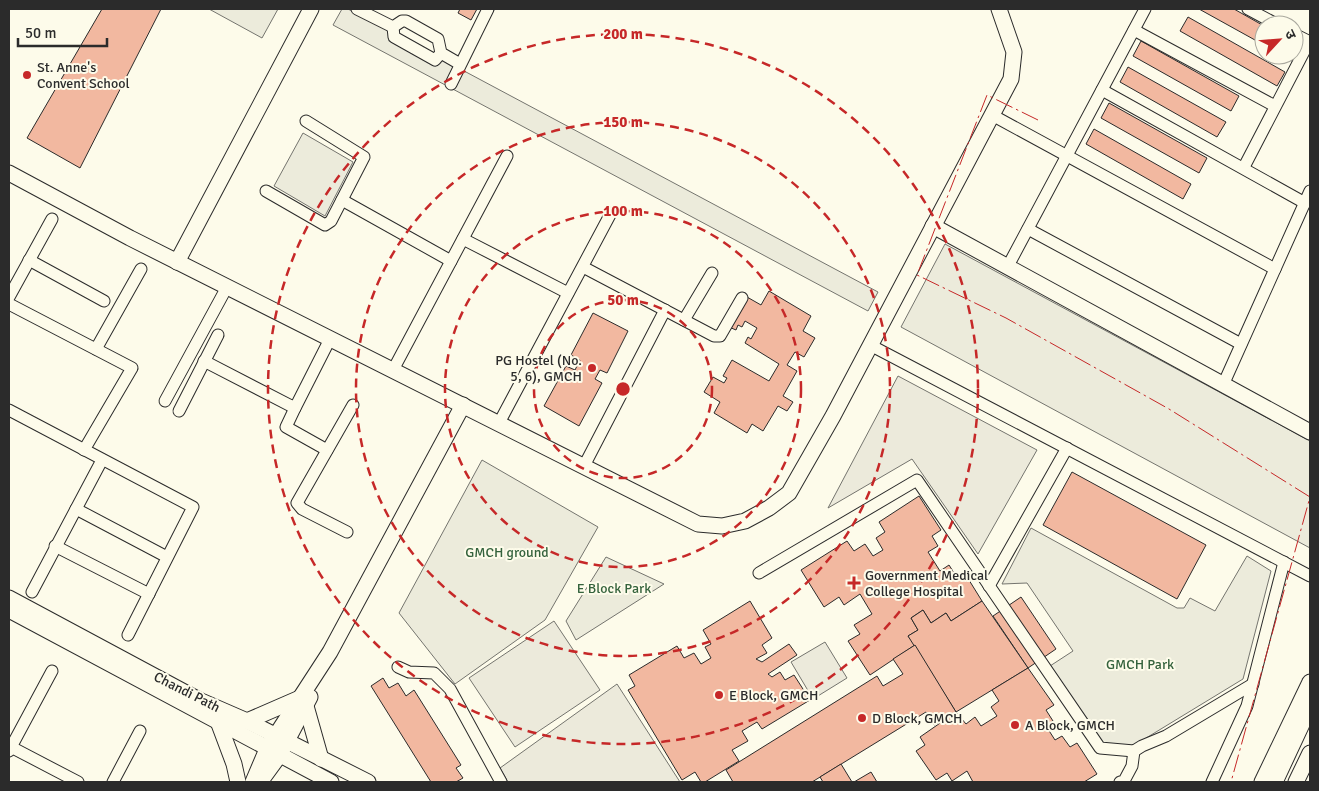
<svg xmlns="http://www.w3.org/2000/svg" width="1319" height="791" font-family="Signika,'Noto Sans Devanagari',sans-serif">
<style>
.green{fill:#ecebdb;stroke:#74746e}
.parking{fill:#eceadb;stroke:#74746e}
.building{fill:#f2b8a0;stroke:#2b2b2b}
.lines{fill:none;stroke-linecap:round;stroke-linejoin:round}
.street-casing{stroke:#2b2b2b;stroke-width:13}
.secondary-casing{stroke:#2b2b2b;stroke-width:17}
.street{stroke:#fdfbea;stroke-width:11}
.secondary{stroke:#fdfbea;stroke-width:15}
.power{stroke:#c62828;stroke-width:1;stroke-dasharray:18 4 2.5 4;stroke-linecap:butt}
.ring{fill:none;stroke:#c62828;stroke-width:2.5;stroke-dasharray:9 6}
.poi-dot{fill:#c62828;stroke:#fdfbea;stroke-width:2}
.labels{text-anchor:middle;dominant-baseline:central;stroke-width:4;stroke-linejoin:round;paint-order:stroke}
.poi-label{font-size:14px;fill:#2b2b2b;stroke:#fdfbea;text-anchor:start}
.park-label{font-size:14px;fill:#34623c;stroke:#fdfbea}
.street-label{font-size:14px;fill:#2b2b2b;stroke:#fdfbea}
.centre{fill:#c62828;stroke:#fdfbea;stroke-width:2.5}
.ring-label{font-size:15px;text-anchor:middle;font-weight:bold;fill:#c62828;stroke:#fdfbea;stroke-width:4;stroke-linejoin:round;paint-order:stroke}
</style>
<rect width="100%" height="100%" fill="#fdfbea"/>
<g class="green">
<path d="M209 9H278L262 38Z"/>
<path d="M342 9H348L878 292 868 311 333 25Z"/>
<path d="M303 133 353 162 325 216 274 186Z"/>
<path d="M945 244 1310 441V548L901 327Z"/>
<path d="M482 460 598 527 545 620 455 684 399 613Z"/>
<path d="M1031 528 1177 608H1184L1190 598 1215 611 1247 556 1271 571 1243 679 1133 746 1102 743 1050 666 1073 651 1027 583 1002 584Z"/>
<path d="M606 557 664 584 576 640 566 621Z"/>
</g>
<g class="parking">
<path d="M898 376 1037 450 978 554 912 459 828 508Z"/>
<path d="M554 621 600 690 515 747 469 678Z"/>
<path d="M825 642 847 678 813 699 791 662Z"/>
<path d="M617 684 680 782H508L500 768Z"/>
</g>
<g class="building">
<path d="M102 9H161L80 168 27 138Z"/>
<path d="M460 9H477L471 20 458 13Z"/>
<path d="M1199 9H1234L1264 26V45Z"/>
<path d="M1188 17 1285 72 1277 86 1180 31Z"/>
<path d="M1141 41 1239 96 1231 111 1133 56Z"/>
<path d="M1294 42 1300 46 1292 61 1282 55H1294Z"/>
<path d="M1128 67 1226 122 1217 137 1120 82Z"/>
<path d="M1109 103 1207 158 1199 173 1101 118Z"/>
<path d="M1094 129 1191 184 1183 199 1086 144Z"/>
<path d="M769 291 811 316 803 331 815 338 804 357 795 352 787 365 797 371 783 396 793 402 787 411 778 406 763 431 752 424 747 433 714 413 720 402 704 392 713 377 724 383 727 378 723 376 732 360 769 381 779 364 745 343 748 337 751 339 757 328 745 321 742 327 738 325 736 330 729 327 747 297 761 305Z"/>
<path d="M593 313 628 331 607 373 600 370 595 379 602 383 579 426 544 406 566 366 575 370 580 360 571 355Z"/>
<path d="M1072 472 1206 545 1177 599 1043 525Z"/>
<path d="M919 496 941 530 932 536 938 546 928 552 940 571 949 565 956 576 964 572 982 601 951 621 946 613 931 623 923 610 911 618 918 630 908 636 915 645 870 675 848 641 860 634 854 625 872 614 860 594 844 605 839 597 824 607 801 570 847 541 854 551 865 544 873 556 883 550 876 538 885 532 879 522Z"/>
<path d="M1021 597 1056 649 1028 668 993 616Z"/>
<path d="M750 601 772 638 762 645 767 653 756 659 762 662 789 644 797 655 768 674 772 677 780 672 785 680 794 675 810 700 762 729 757 722 742 731 748 741 732 750 739 761 705 782H701L695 772 682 780 628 690 635 686 629 675 677 646 684 658 694 653 701 664 711 658 705 647 711 644 703 630Z"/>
<path d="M982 601 1028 668 956 712 908 636 918 630 911 618 923 610 931 623 946 613 951 621Z"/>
<path d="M915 645 956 712 934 725 926 712 812 782H733L726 770 877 676 883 686 903 674 893 659Z"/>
<path d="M1028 668 1054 705 1046 710 1053 721 1046 726 1055 740 1062 736 1070 747 1077 743 1097 774 1084 782H973L967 771 952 781 947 773 936 780 916 751 925 745 920 737 956 712 966 724 975 717 981 726 997 716 991 707 999 701 992 690Z"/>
<path d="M383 678 389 688 398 683 406 696 414 690 461 765 456 768 463 778 456 782H431L371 686Z"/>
<path d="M841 764 852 782H823L820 777Z"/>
<path d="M871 772 877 782H854Z"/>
</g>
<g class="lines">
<g class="street-casing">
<g id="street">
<path d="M357 9 393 27 402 21H406L438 39 441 53 460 64"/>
<path d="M1248 9 1278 25"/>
<path d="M393 27 394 37 435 60 441 53"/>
<path d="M1134 30 1275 106"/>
<path d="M1294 34 1310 42"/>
<path d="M451 84 488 9"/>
<path d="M1102 90 1305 203"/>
<path d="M992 115 1275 269"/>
<path d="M1244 167 1309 42"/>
<path d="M266 191 325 225 331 221 364 157 306 121"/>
<path d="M342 200 451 261"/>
<path d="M1028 229 1241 344"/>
<path d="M463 239 568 293"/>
<path d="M29 260 104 301"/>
<path d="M1008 266 1145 9"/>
<path d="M583 267 714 336H720L742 298"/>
<path d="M9 297 52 219"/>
<path d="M9 304 132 368 84 450"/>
<path d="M684 320 712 273"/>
<path d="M870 345 1310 576"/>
<path d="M96 349 141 269"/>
<path d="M204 361 295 408 330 339"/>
<path d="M393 370 507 156"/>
<path d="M1223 385 1310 191"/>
<path d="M165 401 227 287"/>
<path d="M295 408 286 427 327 450"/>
<path d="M9 410 193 507 128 635"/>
<path d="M179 411 218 335"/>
<path d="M499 423 611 213"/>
<path d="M584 466 665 310"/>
<path d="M76 509 167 557"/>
<path d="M347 532 302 509 297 503 353 405"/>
<path d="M55 546 149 594"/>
<path d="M759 573 917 480 1100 748 1134 751 1142 746 1166 736 1253 684"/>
<path d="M989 586 1067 448"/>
<path d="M32 592 102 460"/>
<path d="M398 667 409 672 434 673 450 689 501 782"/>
<path d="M9 746 78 782"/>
<path d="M9 751 52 671"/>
<path d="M113 782 140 731"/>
<path d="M1120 782 1124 781 1132 766 1134 751"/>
<path d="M1212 782 1247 706 1284 562"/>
</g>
</g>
<g class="secondary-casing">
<g id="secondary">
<path d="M9 173 130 238 698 524 722 526 745 521 769 508 789 493 833 416 1011 79 1014 52 999 9"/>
<path d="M933 226 1310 432"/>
<path d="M177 262 311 9"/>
<path d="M9 598 201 701 247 721 368 782"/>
<path d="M9 610 331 782"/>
<path d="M306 706 321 759"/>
<path d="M247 721 300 698"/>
<path d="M219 724 234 764 238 782"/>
<path d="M253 782 267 749 330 652 463 405"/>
<path d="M260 782 279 756 310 697"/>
<path d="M1262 782 1310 682"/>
<path d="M1275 782 1310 707"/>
<path d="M1296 782 1310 753"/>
</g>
</g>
<use href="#street" class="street"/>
<use href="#secondary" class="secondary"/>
<path class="power" d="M1038 120 987 95 917 275 1006 318 1169 409 1310 497 1231 782"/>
</g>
<g class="ring">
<circle cx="623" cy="389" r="89"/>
<circle cx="623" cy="389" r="178"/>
<circle cx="623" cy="389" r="267"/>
<circle cx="623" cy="389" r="355"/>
</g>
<g class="poi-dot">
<circle cx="27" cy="75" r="5"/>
<circle cx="592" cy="368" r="5"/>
<path d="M851.5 575.5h5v5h5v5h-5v5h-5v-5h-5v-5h5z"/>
<circle cx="719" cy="695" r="5"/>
<circle cx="862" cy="718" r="5"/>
<circle cx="1015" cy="725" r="5"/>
</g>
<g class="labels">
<g class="poi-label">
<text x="37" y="67">St. Anne's<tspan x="37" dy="16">Convent School</tspan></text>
<text x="582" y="360" text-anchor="end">PG Hostel (No.<tspan x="582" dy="16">5, 6), GMCH</tspan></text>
<text x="865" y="575">Government Medical<tspan x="865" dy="16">College Hospital</tspan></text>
<text x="729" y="695">E Block, GMCH</text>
<text x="872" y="718">D Block, GMCH</text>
<text x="1025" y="725">A Block, GMCH</text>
</g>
<g class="park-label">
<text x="507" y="552">GMCH ground</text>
<text x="614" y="588">E Block Park</text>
<text x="1140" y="664">GMCH Park</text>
</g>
<g class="street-label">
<text transform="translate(187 692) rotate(27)">Chandi Path</text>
</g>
</g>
<circle cx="623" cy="389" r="8" class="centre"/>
<g class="ring-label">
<text x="623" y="39">200 m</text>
<text x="623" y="127">150 m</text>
<text x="623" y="216">100 m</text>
<text x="623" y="305">50 m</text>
</g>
<rect width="1319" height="791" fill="none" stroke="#2b2b2b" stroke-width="20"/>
<g transform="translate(1279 40) rotate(64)"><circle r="24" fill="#fdfbea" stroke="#a9a89e"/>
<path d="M0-4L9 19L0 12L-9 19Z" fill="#c62828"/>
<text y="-8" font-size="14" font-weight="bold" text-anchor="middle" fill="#2b2b2b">उ</text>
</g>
<path d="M18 38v8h89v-8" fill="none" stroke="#2b2b2b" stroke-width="2.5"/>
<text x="25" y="38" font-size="15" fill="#2b2b2b" stroke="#fdfbea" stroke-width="4" paint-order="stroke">50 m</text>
</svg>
